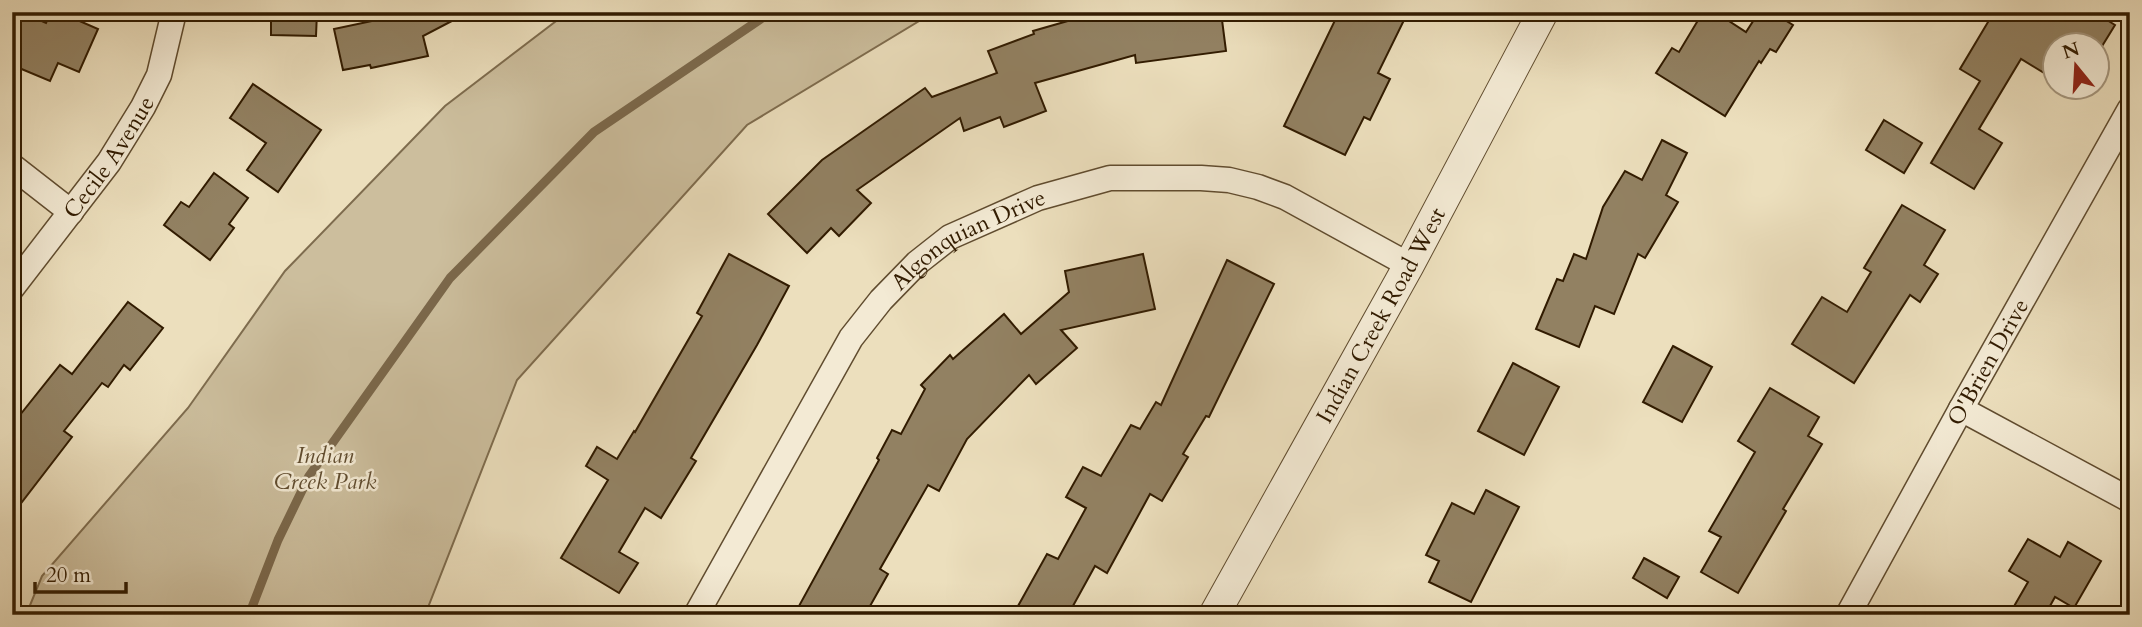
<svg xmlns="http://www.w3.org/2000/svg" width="2142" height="627" font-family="Cardo,serif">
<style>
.green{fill:#ccbe9d;stroke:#7e6c4e;stroke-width:2}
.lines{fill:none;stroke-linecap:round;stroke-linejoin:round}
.stream{stroke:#7b684b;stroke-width:9}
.building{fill:#928162;stroke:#311b00;stroke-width:2}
.minor-casing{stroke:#604c2f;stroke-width:27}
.tertiary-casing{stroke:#604c2f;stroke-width:32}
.minor{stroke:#f3ead4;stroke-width:24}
.tertiary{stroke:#f3ead4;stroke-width:30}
.labels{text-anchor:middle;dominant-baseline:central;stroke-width:5;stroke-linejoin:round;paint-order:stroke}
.street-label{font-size:23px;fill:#311b00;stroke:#f3ead4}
.park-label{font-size:23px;font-style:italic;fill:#604c2f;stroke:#f3ead4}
</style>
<rect width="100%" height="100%" fill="#ecdfbd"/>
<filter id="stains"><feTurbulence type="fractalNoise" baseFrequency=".00286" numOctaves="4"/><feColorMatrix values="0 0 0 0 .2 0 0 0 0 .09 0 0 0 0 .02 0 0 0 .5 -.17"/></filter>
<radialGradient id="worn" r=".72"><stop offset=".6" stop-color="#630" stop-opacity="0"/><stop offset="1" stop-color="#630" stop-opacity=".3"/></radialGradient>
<path class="green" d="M568 12H934L747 125 517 380 425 615H26L42 576 188 408 285 271 445 106Z"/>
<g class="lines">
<path class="stream" d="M249 615 278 540 309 476 450 278 594 132 771 12"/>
</g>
<g class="building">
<path d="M12 12H21L46 23 51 12H59L98 29 79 72 58 63 50 81 12 65Z"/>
<path d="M271 12H317L316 36 271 35Z"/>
<path d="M370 12H469L423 36 428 56 371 68 370 65 343 70 334 29 372 21Z"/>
<path d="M1099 12H1104L1106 17 1132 12H1221L1226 51 1136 63 1135 55 1035 83 1046 111 1004 127 1000 117 964 131 960 118 857 190 871 203 839 236 831 228 807 253 768 214 822 160 925 88 932 97 997 73 988 51 1034 34 1033 31Z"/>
<path d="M1339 12H1408L1378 73 1390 79 1370 120 1364 117 1345 155 1284 126Z"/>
<path d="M1703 12H1715L1746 32 1759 12H1772L1793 25 1776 52 1770 49 1761 63 1759 61 1725 116 1656 73 1672 48 1679 52Z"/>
<path d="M1994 12H2094L2115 25 2096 56V46H2054V79L2021 59 1979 129 2002 143 1974 189 1931 163 1980 81 1960 69Z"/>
<path d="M253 84 321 130 278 192 247 170 266 143 230 118Z"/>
<path d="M1884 120 1922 143 1904 173 1866 150Z"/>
<path d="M1662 140 1687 153 1666 195 1678 202 1645 258 1638 254 1614 314 1595 306 1579 347 1536 329 1557 279 1563 281 1574 254 1586 259 1603 207 1625 171 1642 180Z"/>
<path d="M214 173 248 198 229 224 234 228 210 260 164 225 181 202 189 207Z"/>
<path d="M1902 205 1945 230 1924 265 1938 274 1920 302 1910 295 1854 383 1792 344 1822 297 1847 312 1871 272 1864 268Z"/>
<path d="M729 254 789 286 757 345 691 458 696 461 661 518 645 508 619 552 638 563 619 593 561 558 608 480 586 466 597 447 617 459 634 431 635 432 702 316 697 313Z"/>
<path d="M1143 254 1155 309 1061 330 1077 348 1036 384 1029 375 967 439 939 491 928 485 880 569 888 574 865 615H815L799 606 879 460 877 458 892 430 901 434 925 389 921 385 950 355 953 359 1004 314 1021 334 1069 292 1065 271Z"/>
<path d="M1227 260 1274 284 1209 417 1206 416 1183 454 1188 457 1162 501 1150 494 1107 573 1095 566 1068 615H1013L1047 554 1058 559 1086 508 1066 497 1083 467 1101 476 1131 425 1140 429 1156 402 1161 405Z"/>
<path d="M128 302 163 328 130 370 124 365 108 387 102 383 64 431 72 437 12 515V425L60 365 72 374Z"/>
<path d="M1673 346 1712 367 1682 422 1643 402Z"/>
<path d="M1513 363 1559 387 1524 455 1478 431Z"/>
<path d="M1770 388 1819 417 1808 436 1822 444 1783 509 1786 511 1738 593 1701 572 1721 537 1709 531 1755 452 1738 441Z"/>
<path d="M1486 490 1519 507 1471 602 1429 582 1439 561 1426 555 1452 503 1474 514Z"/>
<path d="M2028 539 2060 557 2068 542 2101 561 2074 608 2055 597 2045 615H2009L2028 582 2009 571Z"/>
<path d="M1644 558 1679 577 1667 598 1633 578Z"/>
</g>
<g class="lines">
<g class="minor-casing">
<g id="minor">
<path d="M12 166 71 212"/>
<path id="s1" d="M12 288 109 162 143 107 159 75 174 12"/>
<path d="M1961 409 2130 500"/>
<path id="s2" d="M696 615 851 338 881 300 917 263 950 237 1038 198 1110 178H1201L1229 180 1258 187 1285 197 1409 265"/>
<path id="s3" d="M1848 615 1961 409 2130 109"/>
</g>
</g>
<g class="tertiary-casing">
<g id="tertiary">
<path id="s4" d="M1214 615 1409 265 1543 12"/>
</g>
</g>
<use href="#minor" class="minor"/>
<use href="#tertiary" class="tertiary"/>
</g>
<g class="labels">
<g class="street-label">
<text stroke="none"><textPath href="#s1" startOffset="163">Cecile Avenue</textPath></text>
<text stroke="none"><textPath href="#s2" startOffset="474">Algonquian Drive</textPath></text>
<text stroke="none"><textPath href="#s4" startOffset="343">Indian Creek Road West</textPath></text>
<text stroke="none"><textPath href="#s3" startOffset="289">O'Brien Drive</textPath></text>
</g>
<g class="park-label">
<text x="325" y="455">Indian<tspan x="325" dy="26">Creek Park</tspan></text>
</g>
</g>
<rect width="2142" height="627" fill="none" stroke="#ecdfbd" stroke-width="42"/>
<rect x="14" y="14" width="2114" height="599" fill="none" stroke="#311b00" stroke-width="3.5"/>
<rect x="21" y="21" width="2100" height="585" fill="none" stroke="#311b00" stroke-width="2"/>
<g transform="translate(2076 66) rotate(342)"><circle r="33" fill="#f3ead4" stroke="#a5977f" stroke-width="2"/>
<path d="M0-5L12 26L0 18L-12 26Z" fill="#8f2418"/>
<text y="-10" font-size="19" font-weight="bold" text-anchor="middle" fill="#311b00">N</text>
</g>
<path d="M35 582v10h91v-10" fill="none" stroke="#311b00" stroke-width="3.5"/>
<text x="46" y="582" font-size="21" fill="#311b00" stroke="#f3ead4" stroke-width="5" paint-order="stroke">20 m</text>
<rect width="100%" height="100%" filter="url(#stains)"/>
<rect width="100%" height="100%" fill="url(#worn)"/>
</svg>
